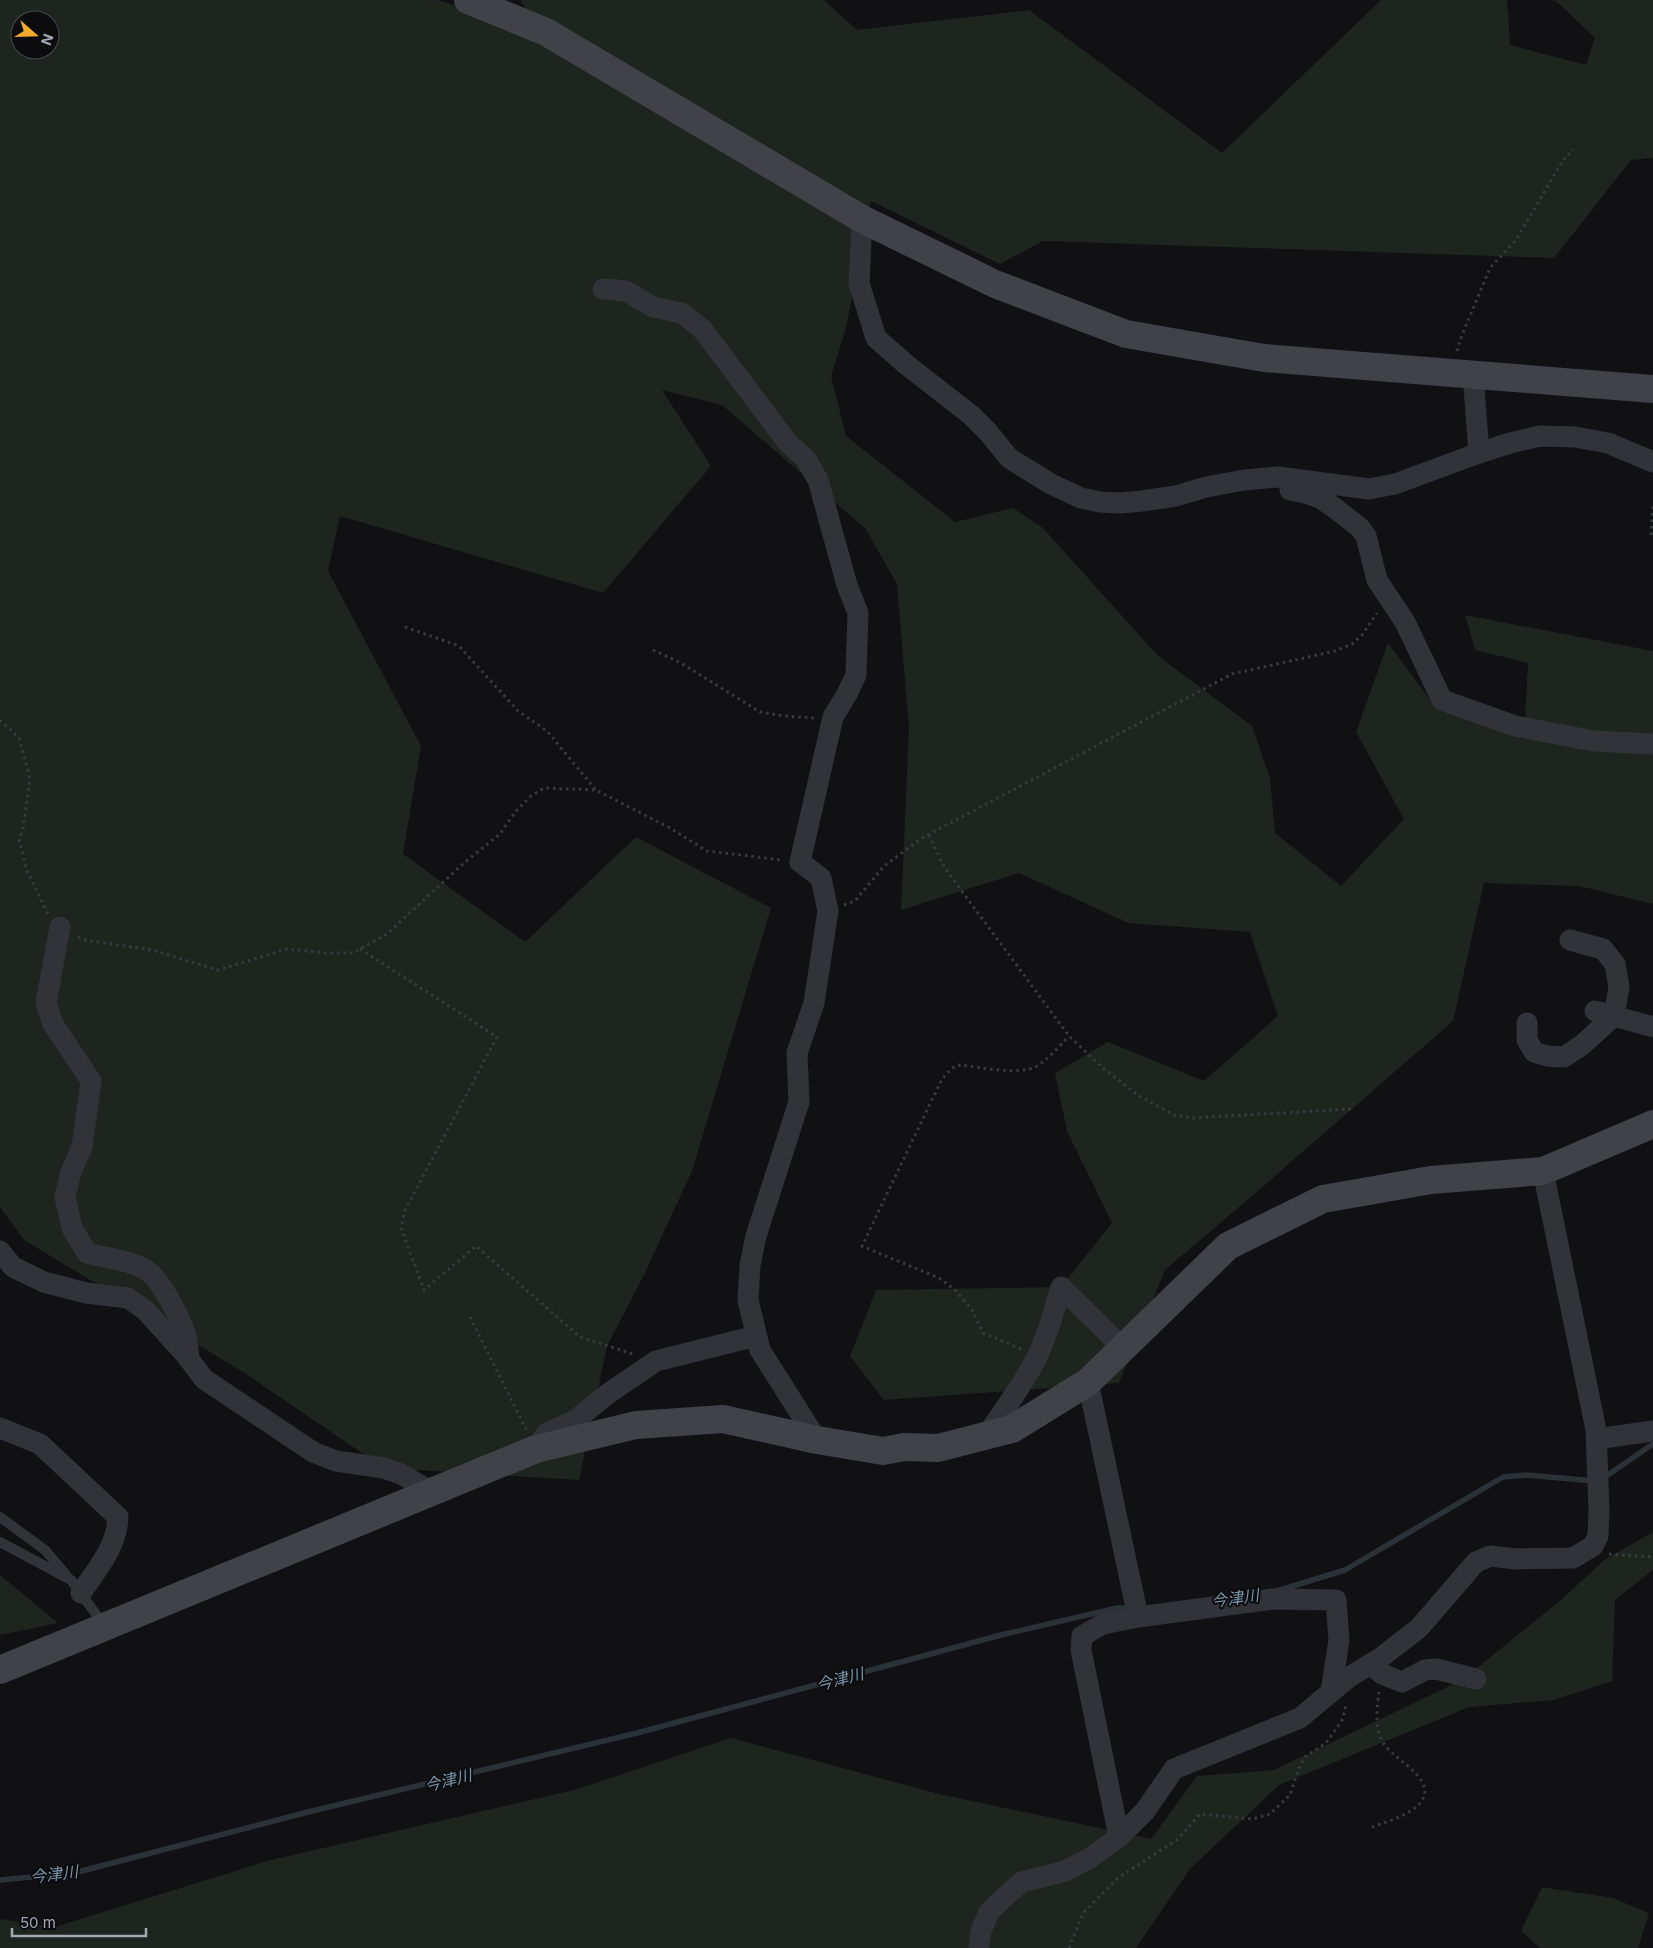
<svg xmlns="http://www.w3.org/2000/svg" width="1653" height="1948" font-family="Inter,'Noto Sans JP',sans-serif">
<style>
.green{fill:#1e251e;fill-rule:evenodd}
.lines{fill:none;stroke-linecap:round;stroke-linejoin:round}
.stream{stroke:#2a3238;stroke-width:5.5}
.path{stroke:#383a3f;stroke-width:3;stroke-dasharray:2.5 4;stroke-linecap:butt}
.lane{stroke:#323338;stroke-width:10}
.street{stroke:#323338;stroke-width:21}
.secondary{stroke:#404248;stroke-width:28}
.labels{text-anchor:middle;dominant-baseline:central;stroke-width:4;stroke-linejoin:round;paint-order:stroke}
.water-label{font-size:16px;font-style:italic;fill:#7997af;stroke:#0c0c0e}
</style>
<rect width="100%" height="100%" fill="#111113"/>
<g class="green">
<path d="M0 0H438L480 14 526 11 521 0H824L857 30 1029 10 1222 153 1381 0H1507L1510 45 1586 65 1595 38 1556 1 1549 0H1653V158L1631 160 1554 258 1043 241 1000 264 871 201 846 328 831 376 846 436 955 522 1013 508 1043 528 1158 656 1252 726 1270 778 1275 833 1341 886 1404 819 1356 732 1388 643 1433 704 1524 739 1528 663 1475 650 1465 615 1653 651V904L1579 886 1484 883 1453 1021 1260 1189 1165 1270 1119 1383 884 1400 850 1356 876 1290 1061 1287 1112 1223 1067 1131 1055 1073 1108 1042 1204 1081 1278 1016 1250 932 1128 923 1019 873 901 910 909 729 897 584 865 528 722 405 662 390 711 466 603 593 340 516 328 571 421 746 403 854 525 942 636 837 771 908 692 1171 643 1277 607 1346 579 1480 384 1468 243 1372 24 1240 0 1207ZM20 20H50V50H20Z"/>
<path d="M1653 1532V1570L1615 1600 1612 1681 1554 1700 1469 1707 1279 1785 1190 1869 1136 1948H0V1919L55 1927 267 1861 578 1789 731 1738 939 1794 1151 1839 1197 1776 1274 1770 1462 1680 1561 1600 1604 1560Z"/>
<path d="M0 1575 58 1623 0 1635Z"/>
<path d="M1542 1887 1613 1898 1649 1913 1638 1948H1540L1521 1931Z"/>
</g>
<g class="lines">
<g class="stream">
<path d="M1602 1479 1653 1444"/>
<path d="M1277 1591 1345 1570 1503 1477 1527 1475 1594 1481"/>
<path d="M0 1880 74 1873 308 1812 637 1733 1001 1635 1117 1608H1132"/>
</g>
<g class="path">
<path d="M1457 351 1460 340 1490 268 1516 240 1562 162 1573 149"/>
<path d="M1651 535 1653 505"/>
<path d="M405 627 459 646 518 711 547 731 595 789"/>
<path d="M653 650 681 663 760 712 785 716 815 718"/>
<path d="M0 720 19 738 30 778 23 829 19 839 27 871 48 914"/>
<path d="M929 835 944 867 1069 1036 1104 1069 1138 1095 1174 1115 1191 1118 1351 1109"/>
<path d="M844 905 855 901 884 866 922 838 1232 674 1335 651 1352 644 1362 635 1377 613"/>
<path d="M78 937 85 940 152 950 218 970 287 949 327 953H353L387 934 465 862 500 834 516 811 531 796 544 788 596 790 670 828 707 851 782 860"/>
<path d="M360 949 497 1037 405 1210 401 1228 424 1290 476 1246 580 1337 633 1354"/>
<path d="M470 1317 527 1431"/>
<path d="M1021 1349 983 1333 972 1310 955 1290 939 1278 862 1246 942 1079 952 1068 960 1065C980 1067 1020 1076 1037 1066 1050 1058 1059 1046 1069 1036"/>
<path d="M1609 1554 1653 1557"/>
<path d="M1372 1827C1392 1820 1443 1806 1418 1776 1408 1764 1393 1756 1384 1744 1374 1731 1377 1707 1379 1692"/>
<path d="M1069 1948 1083 1913 1118 1878 1178 1839 1200 1814 1253 1819 1270 1814 1290 1795 1298 1770 1305 1757 1326 1743 1343 1719 1346 1704"/>
</g>
<g class="lane">
<path d="M0 1517 45 1550 67 1576"/>
<path d="M0 1542 71 1580 104 1625"/>
</g>
<g class="street">
<path d="M862 219 859 283 876 338 908 366 971 415 988 432 1009 458 1051 484 1081 498 1100 502 1120 503 1142 501 1176 496 1206 487 1244 480 1278 477 1369 489 1395 484 1479 453 1510 443 1540 436 1575 437 1608 443 1653 462"/>
<path d="M603 289 626 291 653 307 682 313 702 329 788 443 806 459 818 480 847 585 858 613 856 675 847 694 833 717 800 862 821 878 828 911 814 1003 797 1053 799 1102 756 1236 750 1265 748 1300 760 1350 817 1440"/>
<path d="M1473 375 1479 453"/>
<path d="M1290 490 1306 493 1320 498 1336 509 1359 527 1366 536 1377 580 1405 622 1442 700 1515 726 1594 741 1653 744"/>
<path d="M60 927 46 1003 53 1024 91 1081 82 1147 71 1172 65 1197 72 1228 87 1253C106 1259 128 1259 146 1270 162 1280 180 1318 186 1336 188 1343 188 1352 189 1359"/>
<path d="M1595 1011 1653 1027"/>
<path d="M1527 1023V1040L1534 1052 1547 1056 1564 1057 1582 1045 1614 1016 1619 987 1615 964 1603 949 1570 940"/>
<path d="M0 1251 13 1267 44 1282 86 1293 128 1298 145 1310 185 1354 204 1379 313 1452 336 1461 384 1468 401 1474 432 1492"/>
<path d="M1088 1382 1138 1617"/>
<path d="M0 1428 40 1444 118 1517C117 1547 97 1569 81 1593"/>
<path d="M986 1436C1004 1410 1023 1385 1037 1357 1048 1335 1054 1310 1061 1287L1123 1348"/>
<path d="M1597 1439 1653 1431"/>
<path d="M536 1449 547 1433 574 1421 609 1393 656 1361 756 1336"/>
<path d="M1370 1664 1382 1674 1402 1682 1425 1670 1436 1669 1476 1679"/>
<path d="M1119 1837 1081 1650 1082 1636 1103 1624 1138 1617 1273 1599 1336 1600 1339 1640 1331 1692"/>
<path d="M979 1948 981 1931 989 1912 1010 1892 1022 1882 1065 1871 1090 1858 1119 1837 1145 1811 1174 1769 1300 1718 1349 1677 1379 1659 1419 1628 1476 1562 1490 1556 1516 1559 1573 1558 1593 1546 1598 1536 1599 1510 1596 1430 1543 1171"/>
</g>
<g class="secondary">
<path d="M468 0 546 32 862 219 995 284 1126 334 1264 358 1653 389"/>
<path d="M0 1670 536 1449 636 1425 723 1419 817 1440 883 1451 904 1447 938 1448 1012 1429 1088 1382 1228 1246 1323 1199 1431 1180 1543 1171 1653 1124"/>
</g>
</g>
<g class="labels">
<g class="water-label">
<text transform="translate(1235 1598) rotate(-8)">今津川</text>
<text transform="translate(840 1679) rotate(-15)">今津川</text>
<text transform="translate(448 1780) rotate(-14)">今津川</text>
<text transform="translate(54 1874) rotate(-7)">今津川</text>
</g>
</g>
<g transform="translate(35 35) rotate(110)"><circle r="24" fill="#0c0c0e" stroke="#484a50"/>
<path d="M0-4L9 19L0 12L-9 19Z" fill="#f0ab2c"/>
<text y="-8" font-size="14" font-weight="bold" text-anchor="middle" fill="#a3a8b3">N</text>
</g>
<path d="M12 1928v8h134v-8" fill="none" stroke="#a3a8b3" stroke-width="2.5"/>
<text x="20" y="1928" font-size="15" fill="#a3a8b3" stroke="#0c0c0e" stroke-width="4" paint-order="stroke">50 m</text>
</svg>
